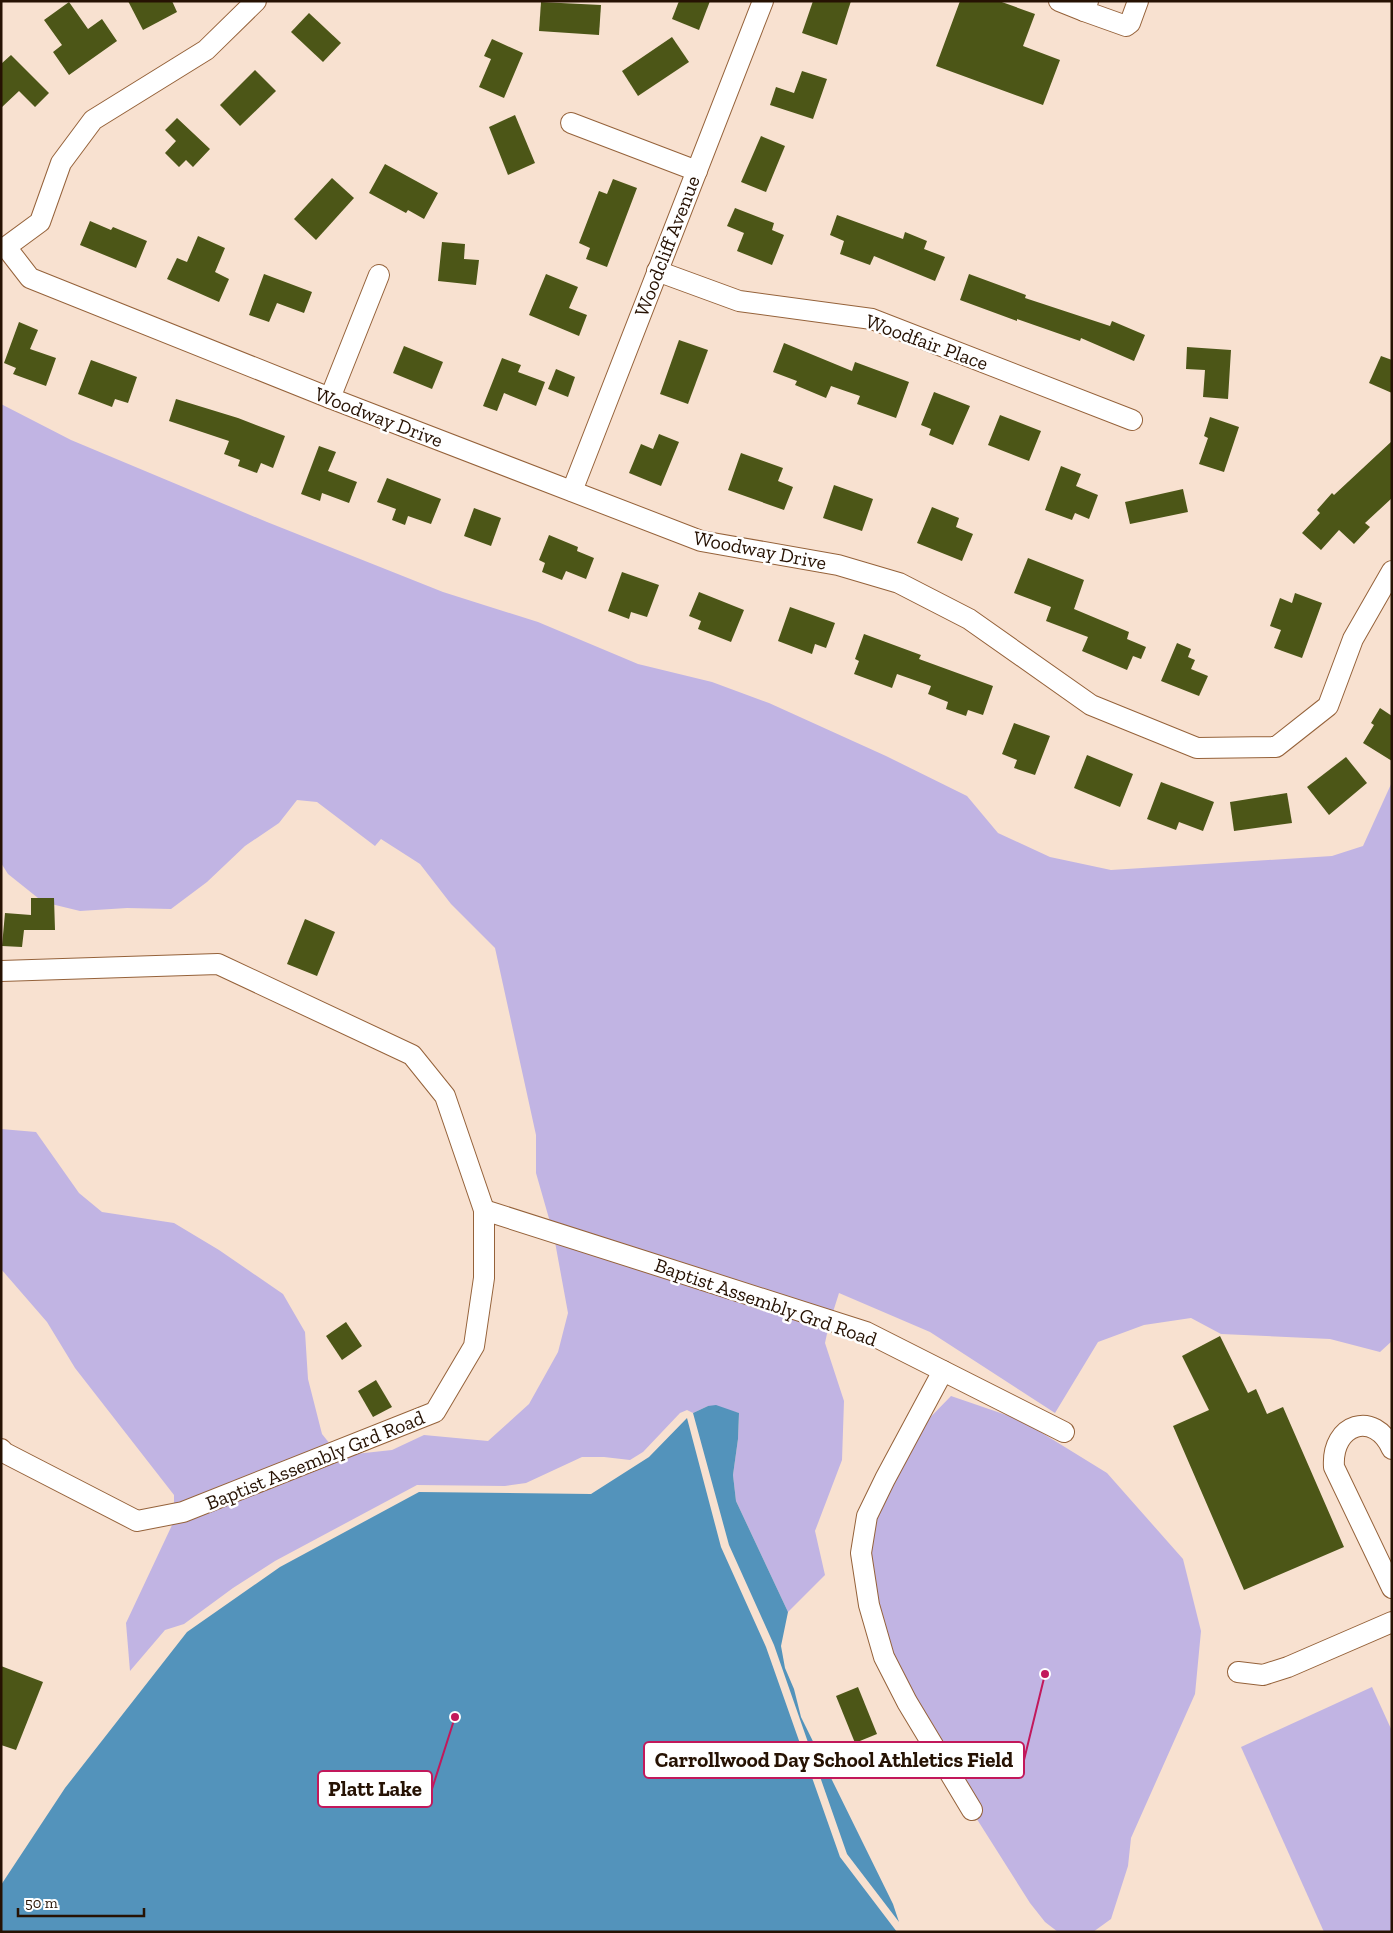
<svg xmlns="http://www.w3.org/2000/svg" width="1393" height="1933" font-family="'Zilla Slab',serif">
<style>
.green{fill:#c1b4e3}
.water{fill:#5393bb}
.building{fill:#4c5617}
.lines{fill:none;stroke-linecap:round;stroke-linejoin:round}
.minor-casing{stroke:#95623a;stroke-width:22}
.minor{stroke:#fff;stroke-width:20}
.labels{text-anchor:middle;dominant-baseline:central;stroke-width:5;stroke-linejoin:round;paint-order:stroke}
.street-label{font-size:20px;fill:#261203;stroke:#fff}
.leader{fill:none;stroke:#c2185b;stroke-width:2}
.callout-dot{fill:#c2185b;stroke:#fff;stroke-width:2}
.callout{fill:#fff;stroke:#c2185b;stroke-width:2}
.callout-label{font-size:21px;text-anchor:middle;font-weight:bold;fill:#261203}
</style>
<rect width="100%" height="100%" fill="#f8e1d0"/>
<g class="green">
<path d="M1 404 71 440 267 522 443 592 538 622 638 664 712 682 769 703 886 756 967 796 998 833 1050 857 1111 870 1332 856 1363 846 1392 782V1341L1380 1352 1330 1339 1221 1334 1191 1318 1144 1325 1098 1342 1055 1413 930 1332 839 1293 833 1312 550 1222 536 1173V1135L495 948 451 904 420 864 381 839 375 846 317 802 297 800 279 823 245 846 207 882 171 909 127 908 80 911 43 902 8 874 1 863Z"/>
<path d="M1 1129 36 1132 79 1193 102 1212 174 1223 219 1250 283 1294 305 1332 308 1379 322 1434 330 1444 174 1505V1495L75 1368 47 1322 1 1269Z"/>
<path d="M555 1242 828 1329 825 1343 844 1401 842 1460 815 1531 825 1575 788 1612 736 1501 733 1475 738 1439 739 1413 708 1406 693 1413 687 1410 680 1413 643 1452 630 1460 604 1457H582L526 1483 505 1486 417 1485 275 1561 233 1588 184 1624 165 1630 130 1671 126 1623 173 1523 355 1454 392 1450 424 1435 488 1441 529 1404 558 1352 568 1313Z"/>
<path d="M951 1396 1021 1420 1107 1473 1183 1559 1201 1631 1195 1694 1131 1838 1128 1866 1111 1919 1093 1932H1058L1045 1922 1030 1903 961 1794 888 1664 863 1536 914 1434Z"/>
<path d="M1372 1687 1392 1731V1932H1324L1241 1747Z"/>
</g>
<g class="water">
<path d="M716 1405 739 1413 738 1439 733 1475 736 1501 788 1612 781 1646 785 1668 794 1689 801 1717 893 1904 899 1922 847 1854 774 1645 729 1545 693 1413 708 1406Z"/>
<path d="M687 1418 721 1547 766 1647 840 1857 897 1932H1V1885L65 1788 187 1632 280 1567 419 1492 591 1494 649 1457Z"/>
</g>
<g class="building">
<path d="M128 1H172L177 12 143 30Z"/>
<path d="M679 1H710L699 30 672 19Z"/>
<path d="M813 1H851L837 45 802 33Z"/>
<path d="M960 1H999L1035 14 1023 46 1060 60 1043 105 936 66Z"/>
<path d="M69 2 88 29 102 19 117 41 69 75 53 52 62 45 44 20Z"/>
<path d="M541 2 601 5 599 35 539 31Z"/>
<path d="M309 13 341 43 323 62 291 32Z"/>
<path d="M672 37 689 62 638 96 622 71Z"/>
<path d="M492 39 523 53 504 98 479 87 491 59 484 56Z"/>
<path d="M11 55 49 93 35 107 19 91 1 108V64Z"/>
<path d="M255 70 276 91 240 126 220 105Z"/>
<path d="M802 71 827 79 813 119 770 105 776 87 794 93Z"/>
<path d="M515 115 535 163 508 175 489 127Z"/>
<path d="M177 118 210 149 193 167 186 160 179 167 165 153 176 141 165 130Z"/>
<path d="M761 136 785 146 766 192 741 182Z"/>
<path d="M385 164 438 193 424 219 408 210 406 213 369 193Z"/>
<path d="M332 178 354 198 316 240 294 219Z"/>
<path d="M613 179 637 188 607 267 586 259 590 248 579 243 599 191 607 194Z"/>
<path d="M735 208 774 223 772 230 784 235 772 265 737 251 744 233 727 226Z"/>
<path d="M837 215 903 239 905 232 927 241 924 249 945 257 935 281 874 256 870 265 840 254 844 241 830 235Z"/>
<path d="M90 221 111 230 113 227 147 241 136 268 80 245Z"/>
<path d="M198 236 225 248 215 272 229 279 219 302 167 279 177 258 187 262Z"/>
<path d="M442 242 465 244 464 259 479 260 476 285 438 281Z"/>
<path d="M264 274 312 292 304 313 277 303 269 322 249 315Z"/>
<path d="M546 274 578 287 569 308 587 315 579 336 529 315Z"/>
<path d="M969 274 1026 295 1025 298 1110 326 1112 321 1145 335 1134 361 1081 338 1080 341 1017 319V321L960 300Z"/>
<path d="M19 322 38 330 30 349 56 358 46 386 13 374 16 368 4 363Z"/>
<path d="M679 340 708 350 688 404 660 394Z"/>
<path d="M784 343 852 371 855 362 909 382 896 418 857 404 860 396 831 386 826 398 795 385 797 381 773 372Z"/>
<path d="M404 346 443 362 432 389 393 373Z"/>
<path d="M1187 347 1231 350 1228 399 1203 397 1205 370 1186 369Z"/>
<path d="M1381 356 1392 360V393L1369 383Z"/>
<path d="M502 358 521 365 518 372 545 382 536 406 504 393 497 411 483 406Z"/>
<path d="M91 360 137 377 128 403 115 399 112 407 78 394Z"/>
<path d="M556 369 575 377 568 397 548 389Z"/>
<path d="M934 392 970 406 953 445 929 435 931 429 921 425Z"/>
<path d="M176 399 238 418 285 436 273 468 261 463 257 473 238 466 240 460 224 454 229 441 169 421Z"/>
<path d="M1000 415 1041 431 1029 461 988 445Z"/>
<path d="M1210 417 1239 427 1224 472 1199 464 1208 438 1204 436Z"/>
<path d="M659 434 679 442 661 486 629 473 641 444 653 449Z"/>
<path d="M1392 441V498L1365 523 1370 527 1354 544 1339 530 1321 550 1302 533 1320 513 1317 510 1332 493 1334 495Z"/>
<path d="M319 446 336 452 328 471 357 482 349 503 322 493 320 501 301 494Z"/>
<path d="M741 453 783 468 778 481 793 487 784 510 728 490Z"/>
<path d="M1061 466 1081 474 1076 486 1098 495 1089 519 1075 513 1072 520 1045 510Z"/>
<path d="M387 478 441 499 431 524 408 516 405 525 392 520 396 509 377 502Z"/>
<path d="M834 485 873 499 862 531 823 518Z"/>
<path d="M1183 489 1188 512 1130 524 1125 502Z"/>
<path d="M932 507 959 518 956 527 973 534 962 561 917 543Z"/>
<path d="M474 508 501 518 491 546 464 536Z"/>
<path d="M549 535 578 547 577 551 594 558 586 579 566 571 562 580 542 572 545 563 539 560Z"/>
<path d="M1028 558 1084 580 1074 609 1129 632 1127 639 1146 647 1141 659 1133 656 1127 670 1082 651 1088 637 1046 621 1051 607 1014 593Z"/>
<path d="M622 572 659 585 647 617 631 612 629 619 608 611Z"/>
<path d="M699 592 744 610 731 642 698 629 701 621 689 616Z"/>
<path d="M1295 593 1322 603 1302 658 1274 648 1281 630 1270 626 1280 598 1292 603Z"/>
<path d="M790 607 835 623 826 648 815 644 812 654 778 641Z"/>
<path d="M864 634 921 655 919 659 993 686 983 715 968 710 966 716 946 709 948 702 928 694 931 686 897 674 892 688 854 674 859 661 855 659Z"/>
<path d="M1177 643 1191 649 1188 657 1195 660 1191 669 1208 676 1199 696 1161 681Z"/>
<path d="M1380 708 1392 716V761L1363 743 1374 725 1371 723Z"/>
<path d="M1014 723 1050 736 1035 775 1014 768 1017 760 1002 754Z"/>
<path d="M1087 755 1133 774 1120 807 1074 788Z"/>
<path d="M1346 757 1367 783 1329 815 1307 787Z"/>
<path d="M1161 782 1214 802 1203 831 1179 822 1176 830 1147 819Z"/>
<path d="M1287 793 1292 823 1234 831 1230 802Z"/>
<path d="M31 898H54L55 930H24L22 947 2 946 5 913 31 915Z"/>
<path d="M305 919 335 932 317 976 287 964Z"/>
<path d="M346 1322 362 1346 342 1360 326 1336Z"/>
<path d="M1220 1336 1248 1393 1256 1389 1267 1414 1283 1407 1344 1547 1244 1590 1173 1426 1209 1410 1182 1356Z"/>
<path d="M376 1380 392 1407 373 1417 358 1391Z"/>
<path d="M1 1666 43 1682 16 1750 1 1745Z"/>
<path d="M858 1687 877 1734 855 1743 836 1696Z"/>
</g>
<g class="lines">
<g class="minor-casing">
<g id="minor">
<path d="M256 1 206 50 93 120 61 163 40 222 6 247 30 278 330 398 701 541 838 565 899 583 969 619 1091 705 1197 748 1276 747 1328 706 1353 639 1392 571"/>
<path d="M1059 1 1084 11"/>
<path d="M1088 1 1084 11 1126 26 1130 23 1138 1"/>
<path d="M571 123 697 171"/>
<path d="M657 271 739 301 872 319 1132 420"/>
<path d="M330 398 379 275"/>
<path d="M572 491 763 1"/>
<path d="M1 971 218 964 412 1055 445 1096 484 1210V1278L474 1346 435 1412 183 1512 137 1521 5 1453 1 1449"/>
<path d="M484 1210 866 1332 1064 1432"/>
<path d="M943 1371 885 1479 867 1516 861 1553 869 1605 884 1657 907 1702 972 1810"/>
<path d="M1392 1449C1375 1410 1331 1423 1334 1467L1392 1588"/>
<path d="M1238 1672 1263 1675 1288 1667 1392 1622"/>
</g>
</g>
<use href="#minor" class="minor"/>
</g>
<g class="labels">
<g class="street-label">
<text transform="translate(667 246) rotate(-69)">Woodcliff Avenue</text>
<text transform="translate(927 342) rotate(20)">Woodfair Place</text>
<text transform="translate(379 417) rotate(21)">Woodway Drive</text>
<text transform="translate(760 550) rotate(11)">Woodway Drive</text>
<text transform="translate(766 1302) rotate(19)">Baptist Assembly Grd Road</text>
<text transform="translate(315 1460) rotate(-22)">Baptist Assembly Grd Road</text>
</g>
</g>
<path class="leader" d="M1045 1674L1024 1760M455 1717L432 1789"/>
<g class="callout-dot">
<circle cx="1045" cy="1674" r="5"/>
<circle cx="455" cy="1717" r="5"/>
</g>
<g class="callout">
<rect x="644" y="1742" width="380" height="36" rx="5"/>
<rect x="318" y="1771" width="114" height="36" rx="5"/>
</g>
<g class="callout-label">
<text x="834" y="1767">Carrollwood Day School Athletics Field</text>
<text x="375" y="1796">Platt Lake</text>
</g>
<rect width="1393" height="1933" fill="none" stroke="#261203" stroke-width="5"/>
<path d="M18 1908v8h126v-8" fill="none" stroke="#261203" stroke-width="2.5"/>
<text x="25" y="1908" font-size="15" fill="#261203" stroke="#ffffff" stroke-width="4" paint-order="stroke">50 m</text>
</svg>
